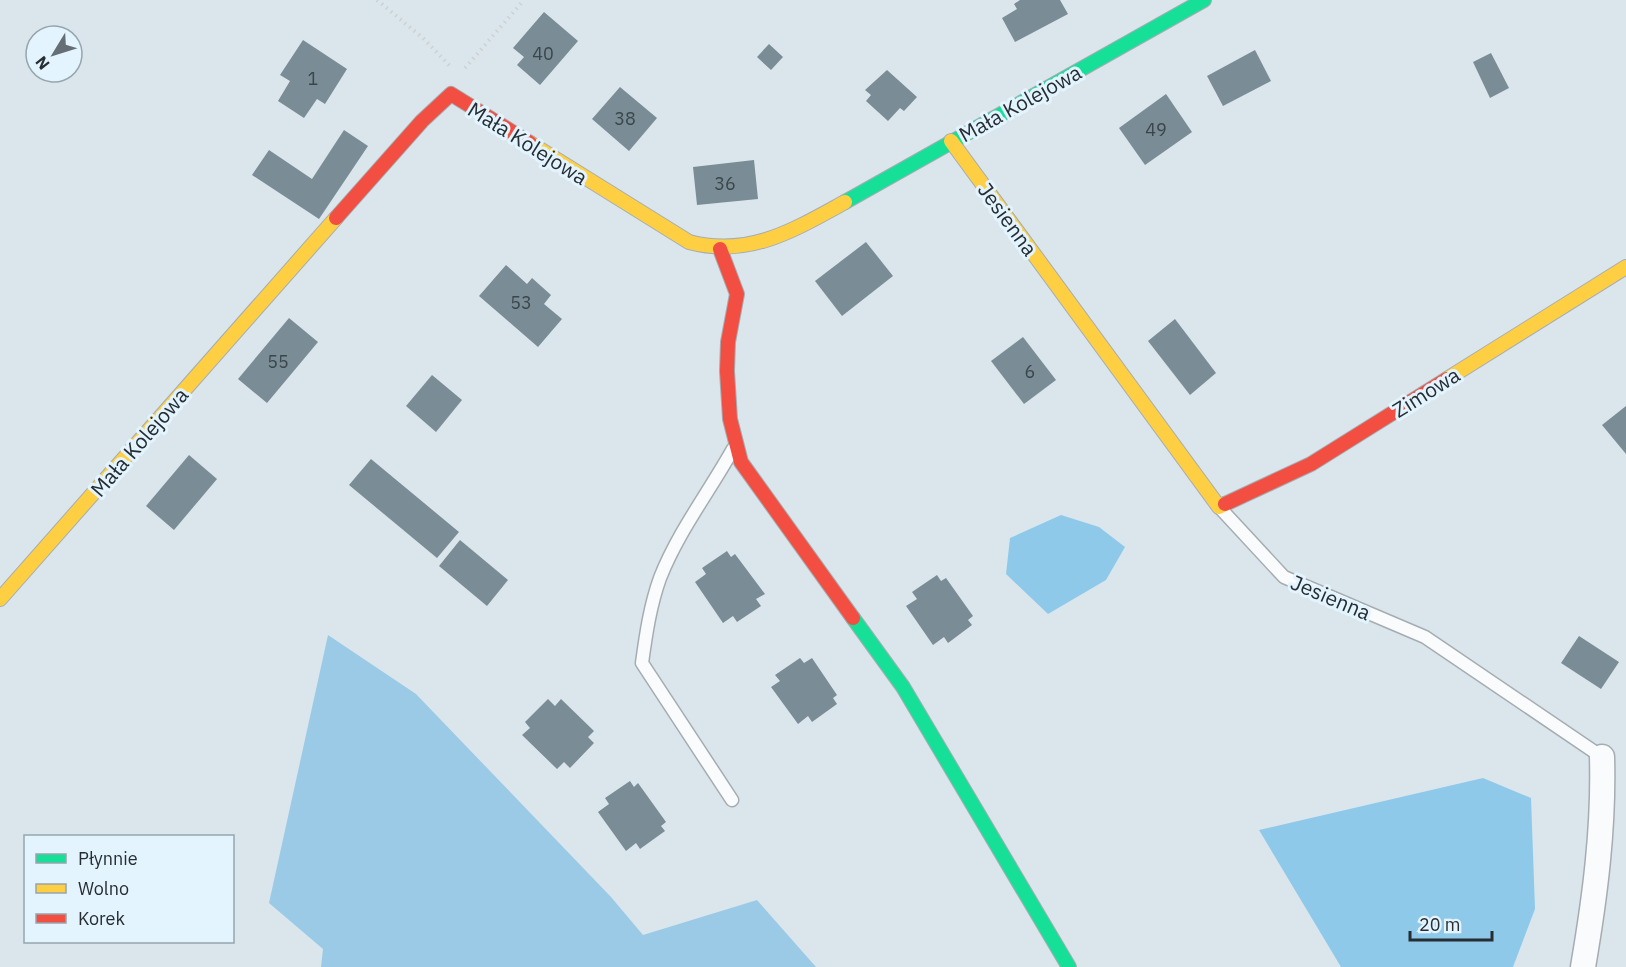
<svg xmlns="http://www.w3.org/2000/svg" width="1626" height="967" font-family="'IBM Plex Sans',sans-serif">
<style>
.forest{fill:#9bcae6}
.water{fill:#8fc9ea}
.building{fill:#7a8c95}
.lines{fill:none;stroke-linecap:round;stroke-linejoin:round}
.lane-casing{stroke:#a5adb2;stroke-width:15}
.street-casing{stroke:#a5adb2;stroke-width:27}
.fast-casing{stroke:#a5adb2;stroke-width:16}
.slow-casing{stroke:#a5adb2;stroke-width:16}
.jam-casing{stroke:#a5adb2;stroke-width:16}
.path{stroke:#cdd1d2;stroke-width:4;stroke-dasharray:1.5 4.5;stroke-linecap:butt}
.lane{stroke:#fafbfc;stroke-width:12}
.street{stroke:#fafbfc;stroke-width:24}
.fast{stroke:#16e098;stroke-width:14}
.slow{stroke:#ffcf43;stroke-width:14}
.jam{stroke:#f24e42;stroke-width:14}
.labels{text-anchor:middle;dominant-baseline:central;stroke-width:6;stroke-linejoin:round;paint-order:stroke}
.number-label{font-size:18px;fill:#3b464c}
.street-label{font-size:21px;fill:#262e33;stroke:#e3f4fe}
</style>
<rect width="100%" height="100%" fill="#dbe6ec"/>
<path class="forest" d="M328 635 416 694 611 897 643 935 757 900 816 967H321L323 949 269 903Z"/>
<g class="water">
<path d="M1061 515 1099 527 1125 547 1106 580 1048 614 1006 574 1010 538Z"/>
<path d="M1483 778 1531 798 1535 909 1513 967H1341L1259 830Z"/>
</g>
<g class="building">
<path d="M1020 0H1060L1068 14 1015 42 1002 18 1017 9 1014 4Z"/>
<path d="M544 12 578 41 540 85 517 65 524 57 513 48Z"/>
<path d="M303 40 347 69 325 104 317 99 304 118 278 101 290 81 280 75Z"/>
<path d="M769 44 783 57 771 70 757 57Z"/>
<path d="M1255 50 1271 81 1223 106 1207 76Z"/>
<path d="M1491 53 1509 88 1490 98 1473 62Z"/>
<path d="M887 70 917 97 904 111 900 108 888 121 866 101 871 95 865 90Z"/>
<path d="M620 87 657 118 629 151 592 119Z"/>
<path d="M1166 94 1192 132 1145 165 1119 128Z"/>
<path d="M344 130 368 146 319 219 252 175 269 150 312 179Z"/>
<path d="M754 160 758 199 697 205 693 167Z"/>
<path d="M866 242 893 276 842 316 815 281Z"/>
<path d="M506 265 527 284 532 278 551 295 544 304 562 319 538 347 479 296Z"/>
<path d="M289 318 318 342 267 403 238 379Z"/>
<path d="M1175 319 1216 373 1190 395 1148 341Z"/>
<path d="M1023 337 1056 380 1024 404 991 361Z"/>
<path d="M432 375 462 400 436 432 406 406Z"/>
<path d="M1626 406V454L1602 425Z"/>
<path d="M189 455 217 479 174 530 146 506Z"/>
<path d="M371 459 459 532 437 558 349 485Z"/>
<path d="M460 540 508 580 487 606 439 566Z"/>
<path d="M727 551 731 557 735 554 765 594 756 599 761 606 737 622 733 616 723 623 695 582 706 574 702 568Z"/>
<path d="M937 575 941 581 946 578 973 616 968 620 972 625 948 643 944 637 933 645 906 606 917 599 912 592Z"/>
<path d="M1579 636 1619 662 1601 689 1561 663Z"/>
<path d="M800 658 804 663 812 658 837 695 833 698 837 704 812 722 808 716 798 724 771 687 780 681 775 675Z"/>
<path d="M548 699 555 706 561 699 594 731 588 737 594 743 570 768 564 762 557 769 522 735 530 728 525 722Z"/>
<path d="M630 781 634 787 638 783 666 822 661 826 665 831 640 849 636 843 626 851 598 812 609 804 605 798Z"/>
</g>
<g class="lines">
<g class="lane-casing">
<g id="lane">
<path d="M1220 508 1284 577 1425 637 1602 757"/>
<path d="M732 800 642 663C646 634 650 606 660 578 678 532 709 492 733 449"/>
</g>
</g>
<g class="street-casing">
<path id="street" d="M1583 967C1595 897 1604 828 1602 757"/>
</g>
<g class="fast-casing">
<g id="fast">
<path d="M845 202 1204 0"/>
<path d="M853 618 903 687 1069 967"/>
</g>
</g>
<g class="slow-casing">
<g id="slow">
<path d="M951 141 1219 507 1225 504"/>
<path d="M530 143 689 242C749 258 794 230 845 202"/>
<path d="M1447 379 1626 267"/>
<path d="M0 599 336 218"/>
</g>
</g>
<g class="jam-casing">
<g id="jam">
<path d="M336 218 422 121 451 94 530 143"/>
<path d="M720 249 737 294 728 342 727 371 730 419 741 462 853 618"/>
<path d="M1225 504 1311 464 1447 379"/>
</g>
</g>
<g class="path">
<path d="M377 0 424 39 450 66"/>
<path d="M465 68 524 0"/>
</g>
<use href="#lane" class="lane"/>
<use href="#street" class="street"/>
<use href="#fast" class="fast"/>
<use href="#slow" class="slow"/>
<use href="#jam" class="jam"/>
</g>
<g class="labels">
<g class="number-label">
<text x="543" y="53">40</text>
<text x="313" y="78">1</text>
<text x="625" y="118">38</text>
<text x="1156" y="129">49</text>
<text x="725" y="183">36</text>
<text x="521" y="302">53</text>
<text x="278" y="361">55</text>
<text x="1030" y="371">6</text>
</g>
<g class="street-label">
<text transform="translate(1020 103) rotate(-29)">Mała Kolejowa</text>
<text transform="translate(528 143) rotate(32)">Mała Kolejowa</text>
<text transform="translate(1008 219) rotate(54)">Jesienna</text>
<text transform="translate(1426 392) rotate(-32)">Zimowa</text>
<text transform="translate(139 442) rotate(-49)">Mała Kolejowa</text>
<text transform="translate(1331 597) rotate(23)">Jesienna</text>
</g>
</g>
<rect x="24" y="835" width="210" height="108" fill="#e3f4fe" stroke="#97a5ad" stroke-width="1.5"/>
<rect x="36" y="854" width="30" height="9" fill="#16e098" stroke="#97a5ad" stroke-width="1.5"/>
<text x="78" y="865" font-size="18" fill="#262e33">Płynnie</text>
<rect x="36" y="884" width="30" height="9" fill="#ffcf43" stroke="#97a5ad" stroke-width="1.5"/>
<text x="78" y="895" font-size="18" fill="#262e33">Wolno</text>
<rect x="36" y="914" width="30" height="9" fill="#f24e42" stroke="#97a5ad" stroke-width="1.5"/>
<text x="78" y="925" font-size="18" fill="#262e33">Korek</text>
<g transform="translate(54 54) rotate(232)"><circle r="28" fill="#e3f4fe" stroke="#97a5ad" stroke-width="1.5"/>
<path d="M0-4.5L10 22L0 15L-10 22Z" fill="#656e74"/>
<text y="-9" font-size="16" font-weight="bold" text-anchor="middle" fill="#262e33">N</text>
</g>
<path d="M1410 931v9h82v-9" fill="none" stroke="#262e33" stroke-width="3"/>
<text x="1419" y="931" font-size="18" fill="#262e33" stroke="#e3f4fe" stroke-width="4.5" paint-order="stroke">20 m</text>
</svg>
